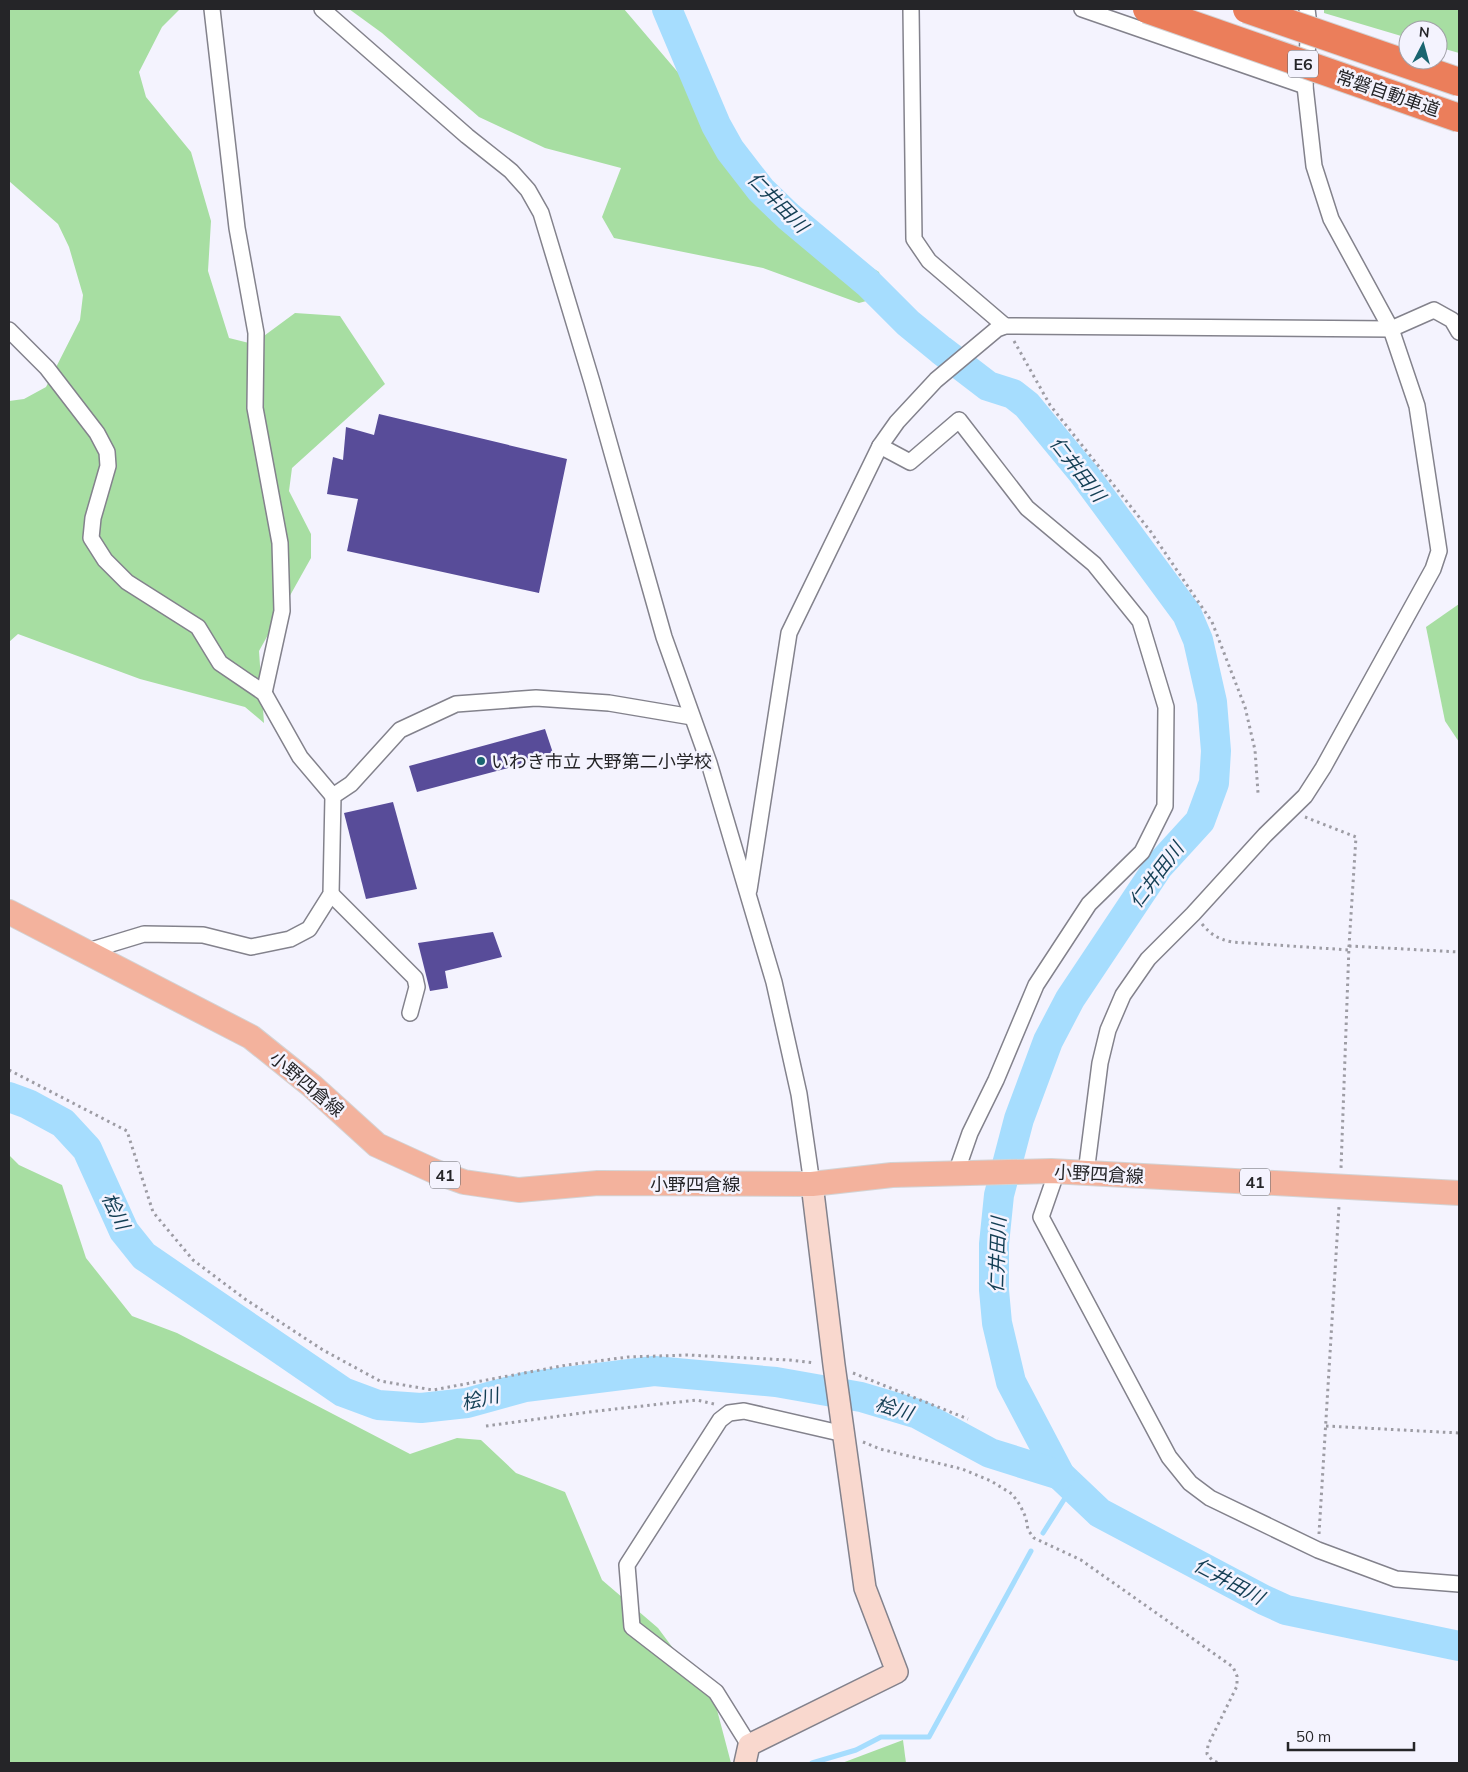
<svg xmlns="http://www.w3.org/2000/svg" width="1468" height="1772" font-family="Mulish,'Noto Sans JP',sans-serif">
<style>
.green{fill:#a7dea2}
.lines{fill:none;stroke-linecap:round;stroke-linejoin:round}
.stream{stroke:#a6ddfe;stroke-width:5}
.river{stroke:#a6ddfe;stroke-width:30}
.building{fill:#584c99}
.street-casing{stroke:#83828c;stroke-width:18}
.secondary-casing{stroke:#83828c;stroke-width:24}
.primary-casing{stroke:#d3d3d4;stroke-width:26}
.path{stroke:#9d9ca4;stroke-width:3;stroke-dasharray:2.5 4;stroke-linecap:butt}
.street{stroke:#fff;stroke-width:15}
.secondary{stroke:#f9d8ce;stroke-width:21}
.primary{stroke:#f3b29d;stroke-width:24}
.highway-bridge-casing{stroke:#d3d3d4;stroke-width:30;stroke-linecap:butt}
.highway-bridge{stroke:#eb7e5b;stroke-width:28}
.poi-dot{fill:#1a6570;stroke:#f4f3fe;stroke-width:2}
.labels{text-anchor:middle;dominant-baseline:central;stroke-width:5;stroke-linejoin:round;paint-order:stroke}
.shield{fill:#f4f3fe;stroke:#636368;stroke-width:1}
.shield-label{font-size:16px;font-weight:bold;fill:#252528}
.street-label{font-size:18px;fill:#252528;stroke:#f4f3fe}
.poi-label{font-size:18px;fill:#252528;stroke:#f4f3fe;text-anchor:start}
.water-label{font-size:19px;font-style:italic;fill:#133e54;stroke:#f4f3fe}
</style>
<rect width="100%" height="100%" fill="#f4f3fe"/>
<g class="green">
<path d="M9 9H180L162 27 139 72 146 97 191 152 211 221 208 271 229 338 253 344 295 313 340 316 385 384 292 468 289 491 311 534V558L259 651 264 723 245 707 140 679 18 634 9 642V401L24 399 46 387 80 320 83 295 69 247 58 224 9 181Z"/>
<path d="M349 9H624L687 83 728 149 815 233 879 272 885 296 859 303 763 268 614 238 602 217 621 168 545 148 479 117 382 33Z"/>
<path d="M1324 9H1459V53L1438 47V30H1408V38L1324 13Z"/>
<path d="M1459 604V742L1445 721 1426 627Z"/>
<path d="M9 1155 19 1165 62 1185 86 1258 132 1316 177 1333 410 1454 457 1438 481 1440 516 1473 565 1492 602 1580 658 1628 716 1706 731 1763H9Z"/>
<path d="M903 1740 906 1763H842Z"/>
</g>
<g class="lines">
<g class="stream">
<path d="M1043 1533 1072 1487"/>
<path d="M812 1763 856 1750 881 1737H929L1031 1551"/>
</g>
<g class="river">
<path d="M667 9 716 125 730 150 761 190 788 216 868 283 908 323 941 350 988 386 1013 394 1027 405 1083 473 1187 614 1198 640 1212 702 1216 751 1214 783 1200 821 1158 867 1070 999 1048 1041 1019 1119 999 1195 994 1244V1290L997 1323 1011 1382 1060 1475 1100 1513 1264 1600 1286 1610 1459 1646"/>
<path d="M9 1097 28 1104 63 1123 87 1149 124 1231 144 1256 343 1392 378 1405 421 1408 467 1403 525 1387 654 1371 776 1382 861 1397 918 1414 990 1453 1060 1475"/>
</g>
</g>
<g class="building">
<path d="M379 414 567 459 539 593 347 551 358 499 327 494 333 457 343 460 346 427 374 435Z"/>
<path d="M545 729 554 756 417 792 409 766Z"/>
<path d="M393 802 417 889 366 899 344 813Z"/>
<path d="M493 932 502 957 445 971 448 988 430 991 418 943Z"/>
</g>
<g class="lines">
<g class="street-casing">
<g id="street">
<path d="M212 9 237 228 256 333 255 408 280 543 282 611 264 693"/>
<path d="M322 9 467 136 511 171 528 190 541 213 592 382 664 637 709 763 774 982 799 1094 812 1184"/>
<path d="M911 9 914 239 929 261 1005 326"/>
<path d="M1082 9 1305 86"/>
<path d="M9 330 47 368 97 433 107 452 108 466 93 518 91 538 105 560 127 582 198 627 220 663 264 693 300 757 333 796"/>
<path d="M880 446 910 462 959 420 1027 508 1094 564 1140 621 1166 707 1165 806 1142 852 1089 904 1036 985 996 1080 970 1133 956 1173"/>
<path d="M749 890 789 633 880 446 897 422 936 380 997 329 1005 326 1391 329 1434 310 1452 320 1459 332"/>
<path d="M331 894 415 978 417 987 410 1013"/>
<path d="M88 951 144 934 203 935 251 947 290 939 309 929 331 894 333 796 351 784 400 730 456 704 536 698 609 703 692 717"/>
<path d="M1057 1171 1041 1217 1169 1457 1190 1483 1210 1498 1318 1550 1396 1579 1459 1584"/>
<path d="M1086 1173 1100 1063 1108 1030 1123 995 1148 959 1193 914 1265 835 1305 796 1323 768 1433 569 1439 551 1417 406 1391 329 1331 219 1314 166 1305 86 1309 25 1307 9"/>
<path d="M749 1745 716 1692 632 1627 627 1565 720 1420 729 1413 744 1411 844 1434"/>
</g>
</g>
<g class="secondary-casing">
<path id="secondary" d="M745 1763 749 1745 897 1672 865 1588 834 1365 812 1184"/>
</g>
<g class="primary-casing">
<path id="primary" d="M9 912 251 1037 312 1086 377 1145 436 1172 464 1182 519 1190 598 1183 812 1184 892 1175 1051 1171 1459 1193"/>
</g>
<g class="path">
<path d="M1014 341 1050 405 1151 532 1212 622 1245 707 1255 750 1258 793"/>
<path d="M1305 817 1356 837 1349 946 1341 1168"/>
<path d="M1202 924C1211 935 1218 939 1232 942L1349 950"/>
<path d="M1349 946 1459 952"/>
<path d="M9 1070 127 1131 153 1212 193 1260 245 1299 323 1350 380 1381 433 1390 567 1365 628 1357 687 1355 789 1360 815 1363"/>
<path d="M853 1373 968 1419"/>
<path d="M486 1426 597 1411 697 1400 714 1404"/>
<path d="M1326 1426 1459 1433"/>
<path d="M863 1442 880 1449 962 1469 991 1481 1012 1494 1020 1505 1026 1518 1028 1530 1034 1538 1081 1560 1233 1667 1237 1676V1686L1208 1745 1207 1754 1212 1760 1219 1763"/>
<path d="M1319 1534 1339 1206"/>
</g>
<use href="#street" class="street"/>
<use href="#secondary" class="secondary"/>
<use href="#primary" class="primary"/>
<g class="highway-bridge-casing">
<g id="highway-bridge">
<path d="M1147 9 1459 118"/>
<path d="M1247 9 1459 82"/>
</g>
</g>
<use href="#highway-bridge" class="highway-bridge"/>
</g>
<circle class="poi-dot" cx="481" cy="761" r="5"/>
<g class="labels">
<g class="shield">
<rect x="1288" y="50.5" width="30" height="27" rx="4"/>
<rect x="430" y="1161.5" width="30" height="27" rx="4"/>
<rect x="1240" y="1168.5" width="30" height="27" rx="4"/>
</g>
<g class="shield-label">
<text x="1303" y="64">E6</text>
<text x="445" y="1175">41</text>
<text x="1255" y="1182">41</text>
</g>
<g class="street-label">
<text transform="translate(1388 93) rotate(19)">常磐自動車道</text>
<text transform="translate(307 1084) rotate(40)">小野四倉線</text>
<text transform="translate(1099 1174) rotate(3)">小野四倉線</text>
<text x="695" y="1184">小野四倉線</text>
</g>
<g class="poi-label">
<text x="491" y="761">いわき市立 大野第二小学校</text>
</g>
<g class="water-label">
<text transform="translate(778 202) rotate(45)">仁井田川</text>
<text transform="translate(1078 469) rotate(52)">仁井田川</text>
<text transform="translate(1156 875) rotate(-53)">仁井田川</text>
<text transform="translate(116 1211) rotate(64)">桧川</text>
<text transform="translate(997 1255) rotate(-88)">仁井田川</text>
<text transform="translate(480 1399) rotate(-13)">桧川</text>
<text transform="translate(894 1408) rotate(17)">桧川</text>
<text transform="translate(1229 1581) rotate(28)">仁井田川</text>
</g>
</g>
<rect width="1468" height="1772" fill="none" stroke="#252528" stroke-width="20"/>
<g transform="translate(1423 45) rotate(6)"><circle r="24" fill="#f4f3fe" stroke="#a1a1a8"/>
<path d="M0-4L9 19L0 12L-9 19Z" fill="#1a6570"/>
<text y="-8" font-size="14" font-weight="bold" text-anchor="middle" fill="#252528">N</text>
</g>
<path d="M1288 1742v8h126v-8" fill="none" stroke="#252528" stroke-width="2.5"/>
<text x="1296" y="1742" font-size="15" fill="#252528" stroke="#f4f3fe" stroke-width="4" paint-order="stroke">50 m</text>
</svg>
